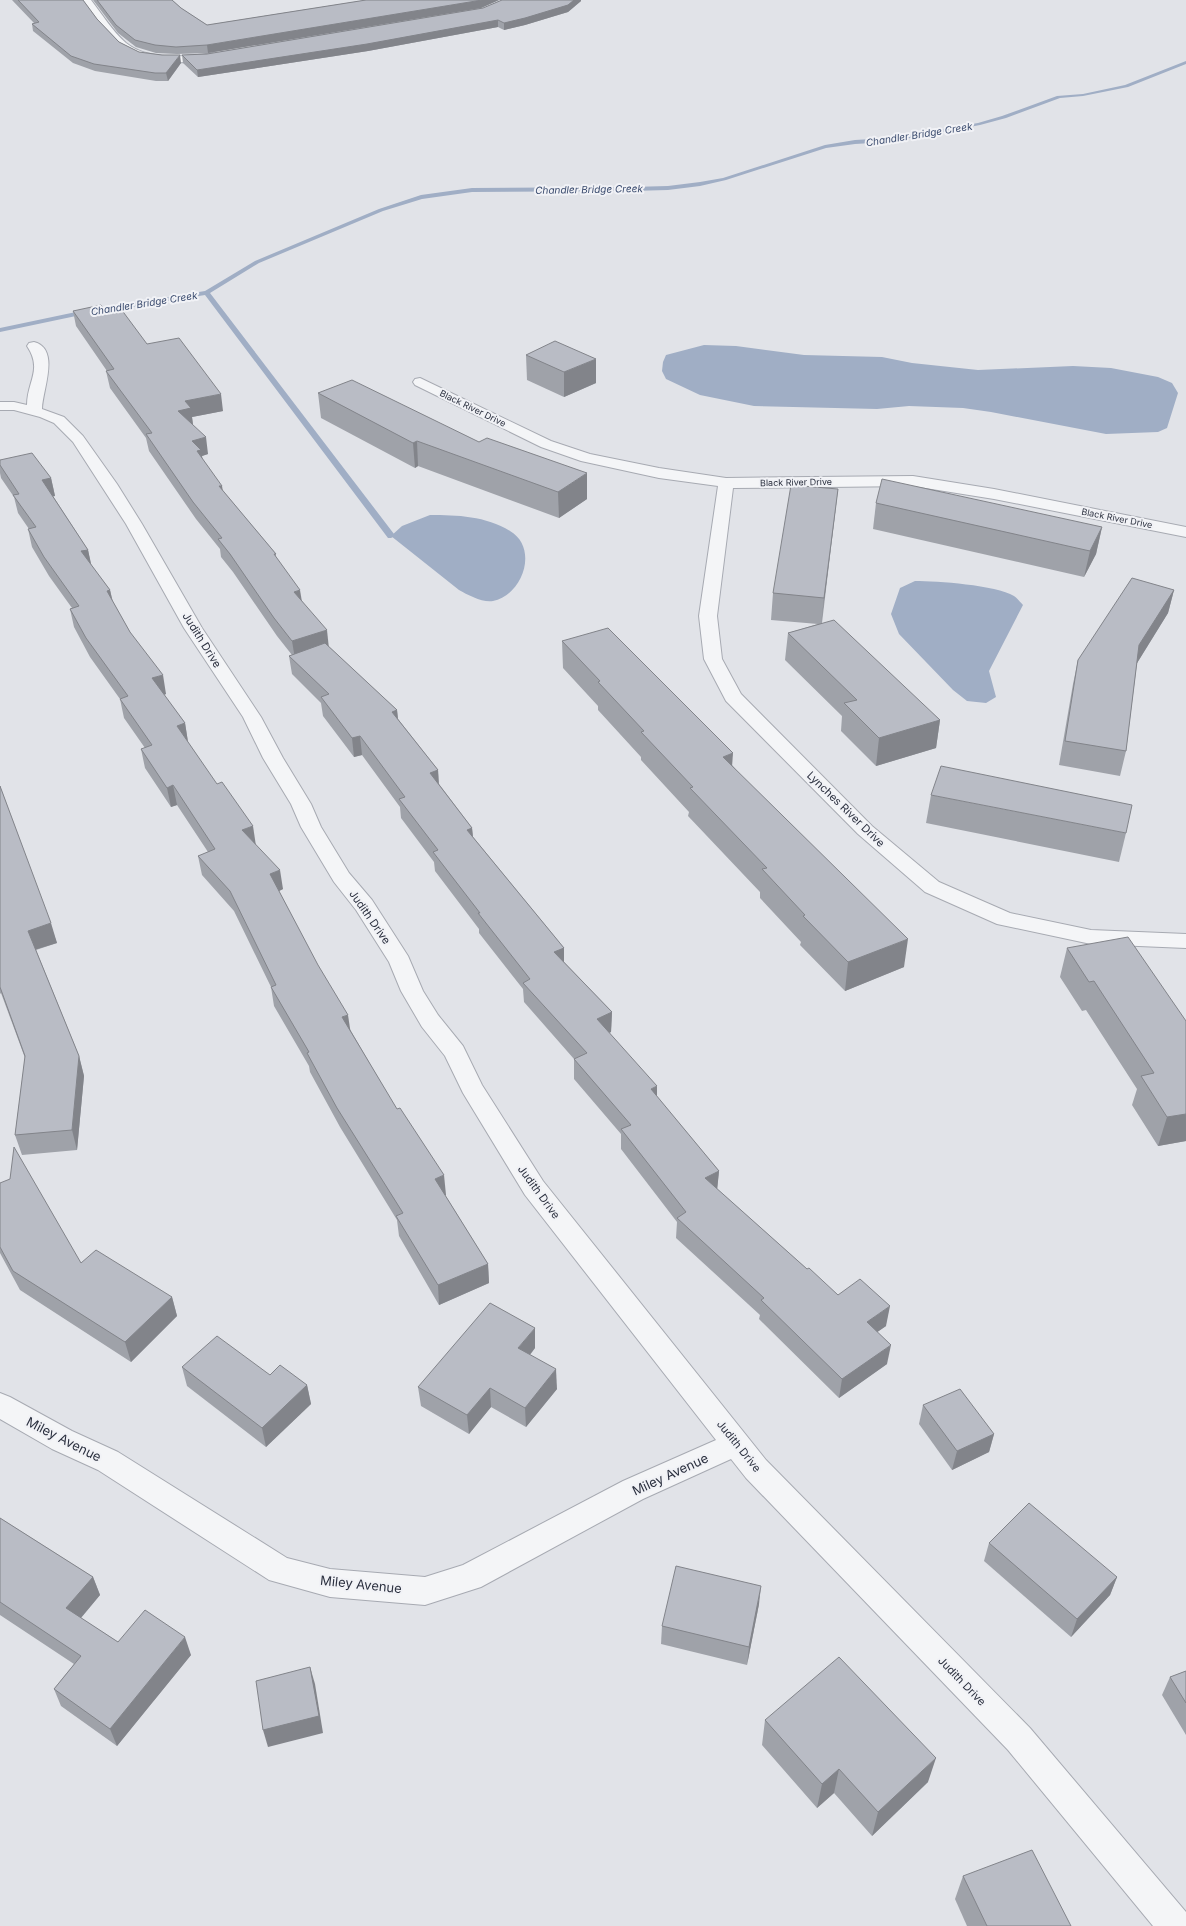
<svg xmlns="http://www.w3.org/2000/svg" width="1186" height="1926" font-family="Inter,sans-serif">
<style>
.water{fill:#a0aec5}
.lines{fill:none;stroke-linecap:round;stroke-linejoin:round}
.stream{fill:#a0aec5;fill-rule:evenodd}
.minor-casing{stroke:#a7aab2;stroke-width:2}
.minor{fill:#f4f5f7;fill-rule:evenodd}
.wall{fill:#9fa2a9}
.shaded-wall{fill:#82848a}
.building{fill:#b9bcc5;stroke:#82848a}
.labels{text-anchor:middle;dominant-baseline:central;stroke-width:4;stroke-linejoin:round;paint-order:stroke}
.far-street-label{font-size:9px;fill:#2b303f;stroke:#f1f2f6}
.far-water-label{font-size:10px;font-style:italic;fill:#3a4b6e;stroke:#f1f2f6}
.street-label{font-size:11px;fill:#2b303f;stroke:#f1f2f6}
.near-street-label{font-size:13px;fill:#2b303f;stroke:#f1f2f6}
</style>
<rect width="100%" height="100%" fill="#e1e3e8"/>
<g class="water">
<path d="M704 345 736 346 804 355 882 357 912 363 978 370 1073 366 1111 368 1158 377 1172 383 1178 393 1167 428 1158 432 1106 434 991 412 963 408 909 406 877 409 754 406 700 395 666 379 662 371 663 362 666 355Z"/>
<path d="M430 515C457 515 486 516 510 531 539 548 523 595 493 601 483 603 468 595 459 590L391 536 402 526Z"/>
<path d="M915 581C937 581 996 585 1014 596 1017 598 1020 602 1023 605L989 671 996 697 986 703 967 701 953 690 899 634 891 614 900 588Z"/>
</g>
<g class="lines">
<path class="stream" d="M1186 61V64L1128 87 1083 96 1060 98 1006 118 980 125 889 142 855 144 826 148 726 180 700 186 668 190 631 191 472 192 422 199 383 211 259 263 210 293 394 534 395 536 391 538H388L205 295 76 316 0 332V328L76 312 205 291 255 261 379 209 421 195 472 188 631 187 668 186 700 182 723 178 825 145 855 140 889 138 978 123 1002 116 1057 96 1083 94 1125 85Z"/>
<g class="minor-casing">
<g id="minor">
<path d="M81 0H91C102 14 112 31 126 43 148 61 187 57 213 53L218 56 217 58C190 65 143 64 120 48 105 36 93 16 81 0Z"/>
<path d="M34 342C61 349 42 391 42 409L64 417 83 436 117 484 142 524 202 628 261 717 283 758 311 804 321 827 349 873 372 900 408 956 423 991 438 1015 463 1046 482 1085 543 1181 766 1460 1030 1728 1186 1912V1926H1153L1008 1750 746 1478 731 1459 643 1499 481 1587 425 1605 330 1597 269 1580 98 1470 52 1449 0 1419V1393L10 1397 72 1431 118 1452 287 1558 330 1569 425 1577 463 1565 623 1481 716 1440 525 1195 463 1093 445 1056 422 1027 401 991 389 962 356 910 334 882 301 827 291 804 263 758 243 717 184 628 126 524 73 442 54 423 40 417 14 410H0V402H14L27 405C27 381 43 370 27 346L29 343Z"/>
<path d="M420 378 551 441 590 454 659 468 726 478 913 476 994 489 1186 527V537L994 499 913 486 733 488 717 616 722 659 741 694 872 826 939 882 1010 913 1091 930 1186 934V948L1091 944 997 924 925 892 858 834 726 701 704 659 699 616 718 486 659 478 581 461 541 447 415 385 413 382 415 379Z"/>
</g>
</g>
<use href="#minor" class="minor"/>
</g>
<g class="wall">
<path d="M12 0H83L97 19 119 42 139 52 181 63 168 81H156L95 71 73 63 33 31 32 24 34 23Z"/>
<path d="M93 0H172L181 8 207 25 366 0H499L481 8 208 53 177 54 156 53 136 47 118 33Z"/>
<path d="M502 0H581V1L568 12 525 25 504 30 498 27 368 51 198 77 183 63 182 55 207 54 483 8Z"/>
<path d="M73 311 106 312 147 344 223 411 192 417 193 425 208 454 202 456V458L223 491 276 554V557L329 647 397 710 398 719 438 770 439 784 472 828 473 837 564 948V962L612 1012 611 1032 609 1033 657 1097 719 1171 717 1189 807 1269 838 1295 886 1326 877 1332 887 1364 839 1398 759 1319 760 1315 676 1238 677 1222 621 1149V1134L574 1079V1059L524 1002 523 989 479 933V929L435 871 434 862 401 818 400 807 362 755 354 757 323 716 321 703 292 674 289 656 292 655 277 636 233 572 221 557 220 549 196 519 149 451 146 438 110 388 106 371H107L76 326Z"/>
<path d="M526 355 596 383 564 397 527 380Z"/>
<path d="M318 393 587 499 559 518 418 466 415 468 321 418Z"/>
<path d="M0 460 51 478 55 496H53L88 550 91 565 110 590 113 602 130 632 166 694 164 695 185 723 188 742 256 845 283 889 279 891 351 1031 446 1195H445L488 1264 489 1283 439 1305 399 1236 397 1220 340 1127 310 1072 309 1066 274 1006 271 987 234 911 202 875 198 856 208 852 177 805 171 807 145 768 141 749 145 748 124 718 120 699 90 657 74 627 70 609 72 608 49 576 32 547 28 529H29L18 513 14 497 1 478 0 473Z"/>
<path d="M838 489 822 623 940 720 936 748 876 766 841 731 842 716 785 660 788 633 818 624 771 620 773 593Z"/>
<path d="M876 503 1102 527 1096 554 1084 577 873 529Z"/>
<path d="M1174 590 1168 613 1137 663 1126 751 1120 776 1059 765 1073 684 1078 660Z"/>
<path d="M562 641 732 765 904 967 845 991 800 945 801 942 760 898V892L688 816 689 812 641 760V757L598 710V706L563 668Z"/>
<path d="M0 786 57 943 36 950 79 1056 84 1076 77 1150 22 1155 15 1135 25 1058 1 993 0 994Z"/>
<path d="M931 795 1126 833 1119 862 926 823Z"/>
<path d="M1067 948 1186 1021V1141L1158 1146 1132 1105 1137 1089 1086 1010 1082 1011 1060 977Z"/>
<path d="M0 1183 81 1263 172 1297 177 1316 131 1362 20 1290 0 1253Z"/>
<path d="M535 1348 530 1355 557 1389 526 1427 491 1407 469 1434 421 1406 418 1387Z"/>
<path d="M182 1367 270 1375 307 1385 311 1404 266 1447 187 1386Z"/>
<path d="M923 1405 994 1434 989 1452 952 1470 919 1424Z"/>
<path d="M0 1518 93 1577 100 1595 81 1618 118 1642 191 1655 117 1746 61 1706 54 1689 74 1664 0 1615Z"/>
<path d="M989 1543 1117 1577 1110 1595 1071 1637 984 1561Z"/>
<path d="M759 1604 747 1665 661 1644 662 1626Z"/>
<path d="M1186 1671V1735L1162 1695 1170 1677Z"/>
<path d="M765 1720 928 1782 872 1836 834 1793 817 1808 762 1745Z"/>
<path d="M963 1876 1071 1926H967L955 1899Z"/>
</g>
<g class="shaded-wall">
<path d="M482 0H499L481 8 208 53 207 45Z"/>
<path d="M574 0H581V1L568 12 525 25 504 30V23Z"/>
<path d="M498 20V27L368 51 198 77 197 70Z"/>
<path d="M180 55 181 63 168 81 166 73Z"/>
<path d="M596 359V383L564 397V372Z"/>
<path d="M221 394 223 411 192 417 193 425 181 427 178 411 185 401Z"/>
<path d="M206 437 208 454 202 456 204 467 192 441Z"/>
<path d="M417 441 418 466 415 468 413 443Z"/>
<path d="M587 473V499L559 518 558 492Z"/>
<path d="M51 478 55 496 46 498 42 480Z"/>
<path d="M219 486H222L225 503Z"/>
<path d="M838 489 835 514 821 625 824 598Z"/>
<path d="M1102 527 1096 554 1084 577 1090 551Z"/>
<path d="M88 550 92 568 81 551Z"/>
<path d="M110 590 114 609 107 591Z"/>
<path d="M300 590 303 608 294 592Z"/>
<path d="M1174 590 1168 613 1134 668 1139 645Z"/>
<path d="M327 630 329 649 295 659 292 641Z"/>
<path d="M163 675 166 694 156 697 152 678Z"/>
<path d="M397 710 399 729 392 712Z"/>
<path d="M940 720 936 748 876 766 879 738Z"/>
<path d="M185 723 188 742 177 726Z"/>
<path d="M360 736 362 755 354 757 352 738Z"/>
<path d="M733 753 731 781 723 757Z"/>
<path d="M438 770 439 790 430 773Z"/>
<path d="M173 785 177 805 171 807 167 788Z"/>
<path d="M253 826 256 846 242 830Z"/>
<path d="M472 828 474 848 467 830Z"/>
<path d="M280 870 283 889 273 894 270 874Z"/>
<path d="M51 923 57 943 34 950 28 931Z"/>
<path d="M908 939 904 967 845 991 848 962Z"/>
<path d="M564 948V968L554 952Z"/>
<path d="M612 1012 611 1032 597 1038V1019Z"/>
<path d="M348 1015 351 1035 342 1017Z"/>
<path d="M79 1056 84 1076 77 1150 72 1130Z"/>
<path d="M657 1086V1106L651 1089Z"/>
<path d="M1186 1114V1141L1158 1146 1167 1117Z"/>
<path d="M719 1171 717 1191 705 1178Z"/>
<path d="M444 1175 446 1195 437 1198 435 1179Z"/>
<path d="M488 1264 489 1283 439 1305 438 1285Z"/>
<path d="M172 1297 177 1316 131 1362 125 1342Z"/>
<path d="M890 1306 886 1326 863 1342 867 1322Z"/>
<path d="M535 1328V1348L519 1368 518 1348Z"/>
<path d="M891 1345 887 1364 839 1398 842 1379Z"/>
<path d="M556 1369 557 1389 526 1427 525 1408Z"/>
<path d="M307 1385 311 1404 266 1447 262 1428Z"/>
<path d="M490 1388 491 1407 469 1434 467 1415Z"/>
<path d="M994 1434 989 1452 952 1470 957 1451Z"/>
<path d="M93 1577 100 1595 74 1626 66 1608Z"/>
<path d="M1117 1577 1110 1595 1071 1637 1077 1619Z"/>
<path d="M761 1586 759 1604 747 1665 749 1647Z"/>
<path d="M185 1637 191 1655 117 1746 110 1729Z"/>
<path d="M310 1667 315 1684 323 1733 268 1747 263 1730Z"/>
<path d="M936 1758 928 1782 872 1836 878 1812Z"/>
<path d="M839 1769 834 1793 817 1808 822 1784Z"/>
</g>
<g class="building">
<path d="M18 0H83L97 19 119 42 139 52 162 55H180L166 73H155L94 64 71 56 32 24 39 22Z"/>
<path d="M97 0H172L181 8 207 25 366 0H482L207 45 176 47 155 45 135 40 116 25Z"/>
<path d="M502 0H574L568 5 525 18 504 23 498 20 367 44 197 70 182 55 207 54 483 8Z"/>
<path d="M101 305 106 312 121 309 147 344 179 338 221 394 185 401 191 408 178 411 206 437 192 441 201 450 197 451 222 486H219L276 554H274L300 590 294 592 327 630 292 641 274 618 230 554 218 539 222 538 193 502 146 434 152 433 106 371 114 369 73 311Z"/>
<path d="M555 341 596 359 564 372 526 355Z"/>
<path d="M352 380 479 442 487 438 587 473 558 492 417 441 413 443 318 393Z"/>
<path d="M32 453 51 478 42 480 88 550 81 551 110 590 107 591 130 632 163 675 152 678 185 723 177 726 217 784 222 782 253 826 242 830 280 870 270 874 318 965 348 1015 342 1017 397 1109 400 1108 444 1175 435 1179 488 1264 438 1285 396 1216 403 1213 337 1108 307 1053 309 1052 271 987 276 985 230 891 198 856 215 849 173 785 167 788 141 749 152 745 120 699 128 696 86 638 70 609 79 606 44 557 28 529 36 527 13 495 19 494 0 465V460Z"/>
<path d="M882 479 1102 527 1090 551 876 503Z"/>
<path d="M791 485 838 489 824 598 773 593Z"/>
<path d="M1132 578 1174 590 1139 645 1126 751 1065 741 1078 660Z"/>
<path d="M834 620 940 720 879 738 844 703 857 700 788 633Z"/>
<path d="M608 628 733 753 723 757 908 939 848 962 803 916 805 915 762 869 767 868 690 788 693 787 641 732 644 731 598 682 600 681 562 641Z"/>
<path d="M325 643 397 710 392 712 438 770 430 773 472 828 467 830 564 948 554 952 612 1012 597 1019 657 1086 651 1089 719 1171 705 1178 807 1269 809 1268 838 1295 860 1279 890 1306 867 1322 891 1345 842 1379 761 1300 764 1298 677 1218 686 1212 621 1129 631 1125 574 1059 587 1053 523 983 530 979 478 913H480L433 852 438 850 399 799 405 797 360 736 352 738 321 697 329 694 289 656Z"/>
<path d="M941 766 1132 805 1126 833 931 795Z"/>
<path d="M0 786 51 923 28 931 79 1056 72 1130 15 1135 25 1056 0 987Z"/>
<path d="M1128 937 1186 1021V1114L1167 1117 1141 1076 1154 1073 1094 981 1089 982 1067 948Z"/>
<path d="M14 1147 81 1263 96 1250 172 1297 125 1342 13 1271 0 1247V1183L10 1179Z"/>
<path d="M490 1303 535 1328 518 1348 556 1369 525 1408 490 1388 467 1415 418 1387Z"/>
<path d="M217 1336 270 1375 280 1365 307 1385 262 1428 182 1367Z"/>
<path d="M960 1389 994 1434 957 1451 923 1405Z"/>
<path d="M1029 1503 1117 1577 1077 1619 989 1543Z"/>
<path d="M0 1518 93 1577 66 1608 118 1642 145 1610 185 1637 110 1729 54 1689 81 1656 0 1602Z"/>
<path d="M676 1566 761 1586 749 1647 662 1626Z"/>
<path d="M839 1657 936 1758 878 1812 839 1769 822 1784 765 1720Z"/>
<path d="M310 1667 319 1716 263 1730 256 1681Z"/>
<path d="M1186 1671V1703L1170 1677Z"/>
<path d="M1032 1850 1071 1926H987L963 1876Z"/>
</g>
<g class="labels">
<g class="far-street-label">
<text transform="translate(473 408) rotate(26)">Black River Drive</text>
<text transform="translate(796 482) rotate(-1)">Black River Drive</text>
<text transform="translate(1117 518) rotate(11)">Black River Drive</text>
</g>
<g class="far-water-label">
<text transform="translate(919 134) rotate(-9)">Chandler Bridge Creek</text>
<text transform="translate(589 189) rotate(-1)">Chandler Bridge Creek</text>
<text transform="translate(144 303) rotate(-9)">Chandler Bridge Creek</text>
</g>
<g class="street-label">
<text transform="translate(202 640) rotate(58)">Judith Drive</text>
<text transform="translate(846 809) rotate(44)">Lynches River Drive</text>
<text transform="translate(370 917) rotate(55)">Judith Drive</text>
<text transform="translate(539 1192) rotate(54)">Judith Drive</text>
<text transform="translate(739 1446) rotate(51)">Judith Drive</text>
<text transform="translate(962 1681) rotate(46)">Judith Drive</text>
</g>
<g class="near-street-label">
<text transform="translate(64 1439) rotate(27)">Miley Avenue</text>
<text transform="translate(670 1474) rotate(-25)">Miley Avenue</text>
<text transform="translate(361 1584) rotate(6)">Miley Avenue</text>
</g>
</g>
</svg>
